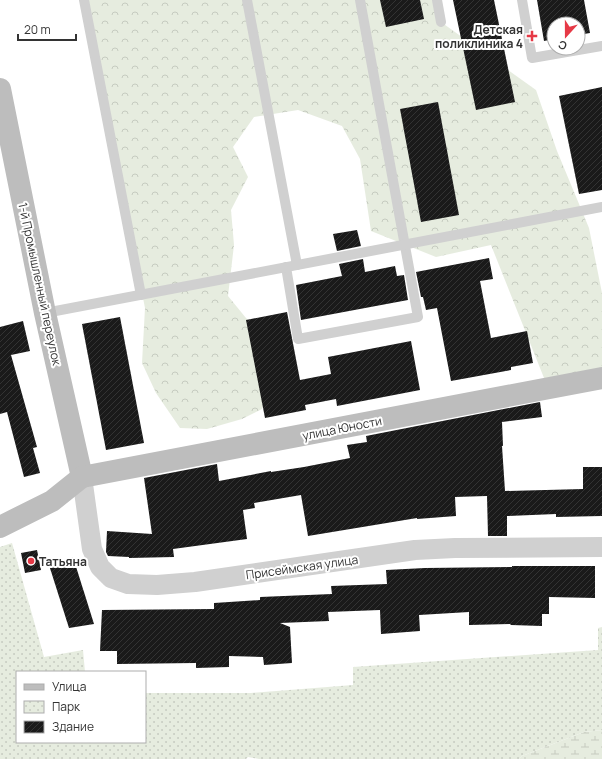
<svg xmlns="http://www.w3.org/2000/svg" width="602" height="759" font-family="Manrope,sans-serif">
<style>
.forest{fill:url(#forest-crowns)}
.wetland{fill:url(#wetland-marsh)}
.park{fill:url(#park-dots)}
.building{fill:url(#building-hatch)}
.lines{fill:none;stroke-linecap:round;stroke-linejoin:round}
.lane{stroke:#d0d0d0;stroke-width:10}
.street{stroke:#d0d0d0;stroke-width:20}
.secondary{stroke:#bdbdbd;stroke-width:22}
.poi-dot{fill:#e63946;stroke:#fff;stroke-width:1.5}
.labels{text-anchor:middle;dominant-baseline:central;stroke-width:4;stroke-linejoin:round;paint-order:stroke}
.poi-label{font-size:12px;font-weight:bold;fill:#333;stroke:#fff;text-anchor:end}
.street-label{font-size:12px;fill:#333;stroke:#fff}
</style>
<defs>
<pattern id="forest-crowns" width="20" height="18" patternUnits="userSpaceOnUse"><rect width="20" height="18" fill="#e6ecdf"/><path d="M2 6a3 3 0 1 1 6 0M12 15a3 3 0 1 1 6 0" fill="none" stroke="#c6cbc0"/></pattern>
<pattern id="wetland-marsh" width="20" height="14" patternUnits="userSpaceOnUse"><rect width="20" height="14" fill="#e6ecdf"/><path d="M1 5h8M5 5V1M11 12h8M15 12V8" fill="none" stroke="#c6cbc0"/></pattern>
<pattern id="park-dots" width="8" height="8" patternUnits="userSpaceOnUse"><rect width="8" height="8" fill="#e6ecdf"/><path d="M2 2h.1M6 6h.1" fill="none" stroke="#c6cbc0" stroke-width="1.8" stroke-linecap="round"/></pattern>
<pattern id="building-hatch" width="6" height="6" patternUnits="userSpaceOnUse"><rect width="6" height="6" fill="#1a1a1a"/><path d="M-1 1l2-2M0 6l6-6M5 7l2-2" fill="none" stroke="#333"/></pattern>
</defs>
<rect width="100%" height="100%" fill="#fff"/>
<path class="forest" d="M84 0H436L441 22 536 90 557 151 589 228 602 293V378L548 388 491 245 436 257 371 231 360 159 342 126 298 110 254 117 233 147 248 177 231 210 234 245 228 296 246 318 272 343 276 381 262 409 242 419 207 429 180 428 156 393 142 363 145 308Z"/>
<path class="wetland" d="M602 730V759H519L522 756 584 732Z"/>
<path class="park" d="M12 543 44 657 83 650 85 672H17V742H145V693H251L353 685V667L598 650V628L602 627V730L584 732 522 756 519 759H259L248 757 246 759H0V547Z"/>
<g class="building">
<path d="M380 0H420L424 19 386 27Z"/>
<path d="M453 0H494L515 102 476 110Z"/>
<path d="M537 0H584L590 33 578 35V24H554V39L544 41Z"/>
<path d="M602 87V190L579 194 559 96Z"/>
<path d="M438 102 459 215 421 222 400 109Z"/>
<path d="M357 230 361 246 337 251 333 234Z"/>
<path d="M489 258 493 279 480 281 491 338 527 331 533 363 511 367V370L451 381 437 308 426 310 423 297H421L416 272Z"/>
<path d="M363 259 365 272 395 266 397 276 404 275 408 300 301 320 296 285 342 276 339 264Z"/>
<path d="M287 312 300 380 331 374 328 357 411 341 420 390 337 406 336 399 305 405 306 410 265 418 246 320Z"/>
<path d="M120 317 144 443 106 450 82 324Z"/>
<path d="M23 321 30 351 11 355 37 447 33 448 40 473 24 477 7 412 0 414V327Z"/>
<path d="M540 402 542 417 502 422 503 446H502L505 491 583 489V467H602V516L556 517V514L507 516V536H488L487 496 455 497 456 516 417 519V518L308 536 301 495 254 503 255 508 243 510 247 539 173 549 174 557 129 558V557L108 556 106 552 107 531 152 534 144 478 217 464 219 481 271 471V472L304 467 350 458 347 445 367 442 366 436Z"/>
<path d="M37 550 41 570 25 573 21 553Z"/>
<path d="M73 557 94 624 69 628 49 565Z"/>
<path d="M512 566H595V598L549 597V614H542V626L511 625 510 624 469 625V612L419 615 420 631 381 634 380 610 328 612 329 621 280 623 290 627 292 663 264 665 263 657 229 656V667L196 668V663L117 664V651H100L102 610 214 609V603L260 600V597L332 594 331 586 387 584 386 570 425 568 512 567Z"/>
</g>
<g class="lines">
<g class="lane">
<path d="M84 0 141 295"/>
<path d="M247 0 297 265"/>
<path d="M437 0 441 22"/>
<path d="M522 0 532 58 602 46"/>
<path d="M286 267 298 339 418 317 360 0"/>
<path d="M45 313 602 207"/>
</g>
<path class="street" d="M82 477 92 549 100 567 111 578 128 584 157 585 195 582 415 550 455 548 602 547"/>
<g class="secondary">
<path d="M0 89 45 313 82 477"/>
<path d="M0 527 52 501 82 477 602 378"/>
</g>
</g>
<g class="poi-dot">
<path d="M530 30h4v4h4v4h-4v4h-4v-4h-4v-4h4z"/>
<circle cx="31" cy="561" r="4"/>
</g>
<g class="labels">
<g class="poi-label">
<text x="523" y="29">Детская<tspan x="523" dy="14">поликлиника 4</tspan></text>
<text x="39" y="561" text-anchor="start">Татьяна</text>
</g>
<g class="street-label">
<text transform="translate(40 284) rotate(78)">1-й Промышленный переулок</text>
<text transform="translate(342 428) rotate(-11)">улица Юности</text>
<text transform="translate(302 567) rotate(-8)">Присеймская улица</text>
</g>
</g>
<rect x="16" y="671" width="130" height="72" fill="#ffffff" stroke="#adadad"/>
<rect x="24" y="684" width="20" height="6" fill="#bdbdbd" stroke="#adadad"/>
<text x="52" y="691" font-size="12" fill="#333333">Улица</text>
<rect x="24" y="701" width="20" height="12" fill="url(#park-dots)" stroke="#adadad"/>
<text x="52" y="711" font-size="12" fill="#333333">Парк</text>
<rect x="24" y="721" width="20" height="12" fill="url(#building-hatch)" stroke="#adadad"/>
<text x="52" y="731" font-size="12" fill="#333333">Здание</text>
<g transform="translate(566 36) rotate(201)"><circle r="19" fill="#ffffff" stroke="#adadad"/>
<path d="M0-3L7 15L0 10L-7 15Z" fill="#e63946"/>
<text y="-6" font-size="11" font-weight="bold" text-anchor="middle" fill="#333333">С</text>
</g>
<path d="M18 34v6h58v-6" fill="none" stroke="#333333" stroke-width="2"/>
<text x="24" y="34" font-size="12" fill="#333333" stroke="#ffffff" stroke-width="3" paint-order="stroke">20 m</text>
</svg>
